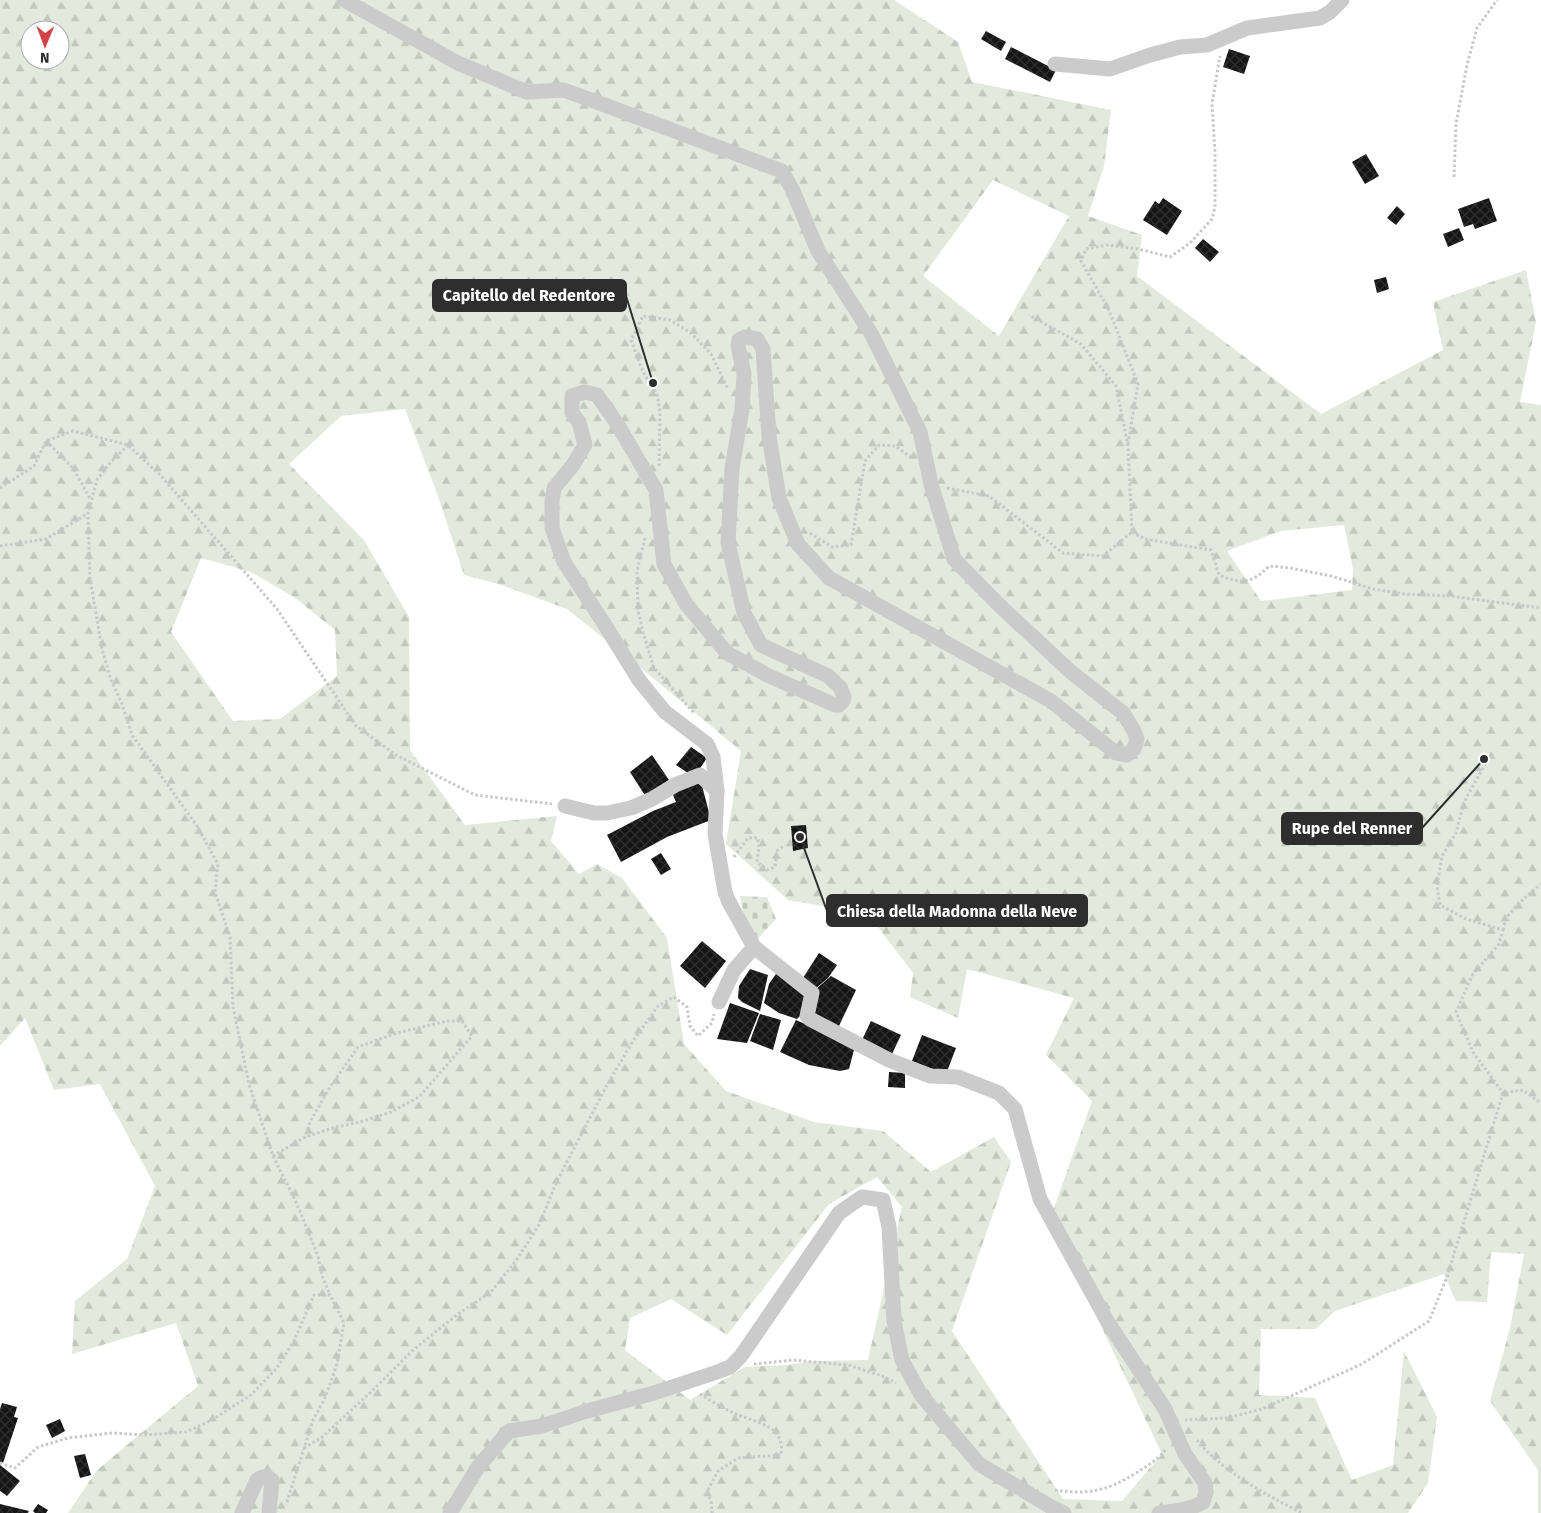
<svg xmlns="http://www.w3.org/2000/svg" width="1541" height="1513" font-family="'Fira Sans',sans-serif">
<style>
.forest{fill:url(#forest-firs);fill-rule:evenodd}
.cemetery{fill:url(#cemetery-stones)}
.building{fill:url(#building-cross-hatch)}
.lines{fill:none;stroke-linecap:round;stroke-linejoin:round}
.path{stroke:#c8c8c8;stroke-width:3;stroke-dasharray:2.5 2.5;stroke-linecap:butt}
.street{stroke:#cbcbcb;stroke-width:15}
.leader{fill:none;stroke:#2e2e2e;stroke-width:2}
.callout-dot{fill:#2e2e2e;stroke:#fff;stroke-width:2}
.callout{fill:#2e2e2e;stroke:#2e2e2e;stroke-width:2}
.callout-label{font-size:16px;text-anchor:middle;font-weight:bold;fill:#fff}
</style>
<defs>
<pattern id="forest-firs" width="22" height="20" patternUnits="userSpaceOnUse" patternTransform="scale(1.25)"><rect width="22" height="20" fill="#e3e9dd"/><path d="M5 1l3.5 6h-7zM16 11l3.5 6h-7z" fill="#c3c8be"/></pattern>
<pattern id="cemetery-stones" width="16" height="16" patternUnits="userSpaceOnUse" patternTransform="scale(1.25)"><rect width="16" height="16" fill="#e3e9dd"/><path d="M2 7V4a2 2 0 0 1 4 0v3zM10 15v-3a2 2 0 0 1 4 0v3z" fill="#c3c8be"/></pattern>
<pattern id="building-cross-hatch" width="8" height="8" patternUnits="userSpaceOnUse" patternTransform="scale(1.25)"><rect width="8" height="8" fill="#151515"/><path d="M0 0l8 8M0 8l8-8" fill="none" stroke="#2f2f2f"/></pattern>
</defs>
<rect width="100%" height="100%" fill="#fff"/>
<path class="forest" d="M0 0H894L958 42 972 82 1111 110 1104 166 1088 216 1142 235 1137 276 1321 414 1443 350 1433 302 1526 270 1536 322 1520 402 1541 405V1513H1538V1470L1490 1401 1510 1328 1524 1254 1491 1252 1487 1302 1456 1301 1444 1274 1335 1311 1316 1329H1261L1259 1395 1315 1398 1352 1480 1393 1465 1404 1351 1437 1417 1428 1483 1408 1513H68L97 1470 198 1386 176 1323 72 1354 75 1301 127 1259 155 1186 100 1084 54 1090 25 1018 0 1046ZM30 30H60V60H30ZM993 180 1069 216 999 336 923 276ZM405 409 438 496 464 575 498 584 567 609 647 673 741 751 726 844 788 900 868 914 913 973 910 997 958 1018 967 969 1074 998 1046 1055 1092 1101 1050 1219 1162 1454 1122 1501 1063 1499 952 1331 1011 1162 994 1137 931 1172 883 1131 814 1122 726 1091 684 1044 667 938 622 878 597 864 579 874 551 841 557 816 465 825 410 750 409 617 364 540 289 464 341 416ZM1344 525 1353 569 1352 590 1261 601 1227 551 1281 531ZM201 558 251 572 294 597 335 630 337 676 280 719 233 721 171 632ZM877 1177 902 1207 868 1360 815 1361 786 1365 745 1367 690 1400 625 1350 630 1318 671 1299 727 1335 829 1204Z"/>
<path class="cemetery" d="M740 896 767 897 776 919 756 941C748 926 742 913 740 896Z"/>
<g class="building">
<path d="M986 31 1006 42 1001 51 981 39Z"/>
<path d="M1011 47 1056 70 1050 82 1005 59Z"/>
<path d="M1229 49 1250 56 1244 74 1223 67Z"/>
<path d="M1366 154 1379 176 1365 184 1352 162Z"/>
<path d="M1163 198 1182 211 1167 235 1143 220 1155 201 1159 204Z"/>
<path d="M1489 198 1497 221 1475 229 1473 224 1464 227 1458 209Z"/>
<path d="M1397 206 1405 214 1396 225 1387 218Z"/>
<path d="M1459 228 1464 240 1448 247 1443 234Z"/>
<path d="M1203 239 1219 252 1210 262 1195 248Z"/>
<path d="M1386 277 1389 289 1377 293 1374 280Z"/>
<path d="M691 747 707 758 694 777 676 765Z"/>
<path d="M652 755 669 780 646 797 630 772Z"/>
<path d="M700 778 711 820 667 837 621 862 607 835 653 811 676 802 671 790Z"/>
<path d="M806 825 808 848 793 851 791 826Z"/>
<path d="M661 853 671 869 661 875 651 859Z"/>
<path d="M702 941 726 961 705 988 680 966Z"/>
<path d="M819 953 837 965 828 978 814 990 801 981Z"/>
<path d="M750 969 768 975 760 1011 742 1002 738 998 739 986Z"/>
<path d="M778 971 810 995 806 1010 797 1019 779 1013 764 1003 769 984Z"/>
<path d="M831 976 856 990 838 1028 816 1016 812 1008 815 990Z"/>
<path d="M730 1003 759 1013 747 1043 717 1039Z"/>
<path d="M760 1014 781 1020 773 1050 750 1041Z"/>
<path d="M796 1020 855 1046 849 1069 840 1071 809 1065 780 1052Z"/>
<path d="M871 1021 901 1035 892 1054 861 1042Z"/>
<path d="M922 1035 956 1048 946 1074 912 1061Z"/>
<path d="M889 1072 905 1073V1088L888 1087Z"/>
<path d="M2 1403 17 1407 14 1417 18 1418 3 1463 0 1462V1409Z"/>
<path d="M60 1419 65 1431 52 1438 46 1425Z"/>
<path d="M85 1454 91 1475 80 1478 74 1456Z"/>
<path d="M0 1465 20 1481 7 1496 0 1491Z"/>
<path d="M0 1504 29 1511 28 1513H0Z"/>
<path d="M38 1504 48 1510 46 1513H35L33 1511Z"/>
</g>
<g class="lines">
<g class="path">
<path d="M1454 177 1456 124 1467 65 1477 28 1497 0"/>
<path d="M46 441 73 468 91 500"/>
<path d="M1128 444 1138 384 1108 308 1081 261 1086 249 1107 245 1138 249 1170 257 1190 243 1212 219 1215 207V152L1212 104 1220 56"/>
<path d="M128 445 109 464 97 480 88 514 90 578 102 649 111 680 122 704 132 735 197 826 218 864 215 892 230 937 233 1007 249 1084 273 1156 296 1202 318 1256 322 1276 330 1295"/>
<path d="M659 466 660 412 657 394 643 372 631 340 643 316 670 320 691 333 711 354 728 389"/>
<path d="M0 488 34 466 46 441 73 431 128 445 160 475 277 609 356 726 396 755 475 795 552 804"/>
<path d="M947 488 989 496 1063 553 1103 556 1132 532 1128 446 1116 386 1081 344 1029 315"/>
<path d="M1132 532 1145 539 1211 550 1219 575C1240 584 1252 584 1269 566L1290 568 1331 576 1373 589 1404 594 1450 596 1541 608"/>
<path d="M810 533 832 547 851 545 865 461 879 445 895 446 911 457"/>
<path d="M645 538 637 571 638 610 642 629 654 668 694 713"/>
<path d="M0 546 46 539 87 514"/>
<path d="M1488 759 1464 802 1456 833 1442 856 1437 886 1440 905 1466 919 1503 930 1499 944 1473 974 1456 1012 1473 1052 1503 1093"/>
<path d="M734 857 748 838H758L759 848 757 862 767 870 775 867 777 851 785 845"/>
<path d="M1503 930 1506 918 1519 903 1541 884"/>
<path d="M273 1156 305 1137 310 1122 330 1087 358 1047 397 1033 447 1021H462L472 1036 419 1097 391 1112 360 1122 336 1127 305 1137"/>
<path d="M754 1364 793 1360 848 1365 882 1376 896 1383"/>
<path d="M700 1394C712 1402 725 1409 738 1415 748 1419 769 1424 776 1433 782 1440 782 1448 781 1455L738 1458 718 1471 707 1492 711 1501 712 1513"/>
<path d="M1185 1420 1227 1418 1262 1409 1362 1364 1429 1321 1447 1277 1503 1093 1523 1090 1541 1103"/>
<path d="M1197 1440C1220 1470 1268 1496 1302 1513"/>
<path d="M304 1448 321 1438 373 1390 412 1351 458 1314 491 1292 515 1262 539 1225 557 1181 607 1085 633 1041 658 1006 674 997 687 1007 690 1026 698 1036 712 1023 714 1014"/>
<path d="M0 1463 15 1468 38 1447 68 1438 112 1433 144 1435 186 1432 212 1420 251 1395 277 1368 294 1341 314 1295H330L344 1323 337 1364 325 1398 313 1420 286 1505"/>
<path d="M1055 1490C1088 1495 1107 1491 1136 1473 1147 1466 1158 1460 1166 1449"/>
</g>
<g class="street">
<path d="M344 0 458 63 527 92 564 90 782 171 793 191 818 251 872 335 920 432 931 484 954 559 998 604 1071 672 1123 713 1134 731 1137 739 1134 749 1127 755 1116 753 1051 701 829 578 798 544 779 498 769 436 763 349 757 339 745 337 739 340 738 346 744 374 742 410 732 468 728 543 744 613 761 645 828 676 840 687 844 697 843 701 839 705H835L769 676 727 653 686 604 664 564 656 490 616 422 597 395 585 392 572 396V413L579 422 585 445 573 465 554 488 552 501V528L564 562 603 622 639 680 665 712 707 744 713 757 717 791 715 834 725 892 729 902 754 947 812 993 807 1016 810 1019 889 1060 930 1076 958 1077 999 1093 1015 1109 1040 1199 1109 1324 1165 1409 1185 1454 1205 1483 1206 1492 1203 1502C1190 1510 1174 1511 1159 1513"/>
<path d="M1055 64 1110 69 1150 55 1180 47 1207 45 1247 28 1320 18 1330 12 1342 0"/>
<path d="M565 806 594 813H607L631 808 652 799 675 785 700 775 717 791"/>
<path d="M719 1002 734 970 754 947"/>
<path d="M242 1513 257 1480C262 1476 267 1476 272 1480L269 1513"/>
<path d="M450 1513 478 1467 509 1431 542 1426 587 1411 654 1393 717 1372 730 1367 741 1356 839 1213 862 1197 883 1200 889 1227 894 1321 902 1360 921 1395 979 1464 1051 1507 1064 1513"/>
</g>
</g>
<path class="leader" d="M653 383L626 296M1484 759L1422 828M800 837L827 911"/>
<g class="callout-dot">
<circle cx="653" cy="383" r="5"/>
<circle cx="1484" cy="759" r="5"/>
<circle cx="800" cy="837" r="5"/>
</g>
<g class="callout">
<rect x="433" y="280" width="193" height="31" rx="5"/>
<rect x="1282" y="813" width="140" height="31" rx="5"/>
<rect x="827" y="895" width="260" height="31" rx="5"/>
</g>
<g class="callout-label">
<text x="529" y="301">Capitello del Redentore</text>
<text x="1352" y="834">Rupe del Renner</text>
<text x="957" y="917">Chiesa della Madonna della Neve</text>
</g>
<g transform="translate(45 45) rotate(181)"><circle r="24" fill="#ffffff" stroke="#ababab"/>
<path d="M0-4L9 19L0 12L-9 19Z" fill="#d14347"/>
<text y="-8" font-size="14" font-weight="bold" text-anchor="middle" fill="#2e2e2e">N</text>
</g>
</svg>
